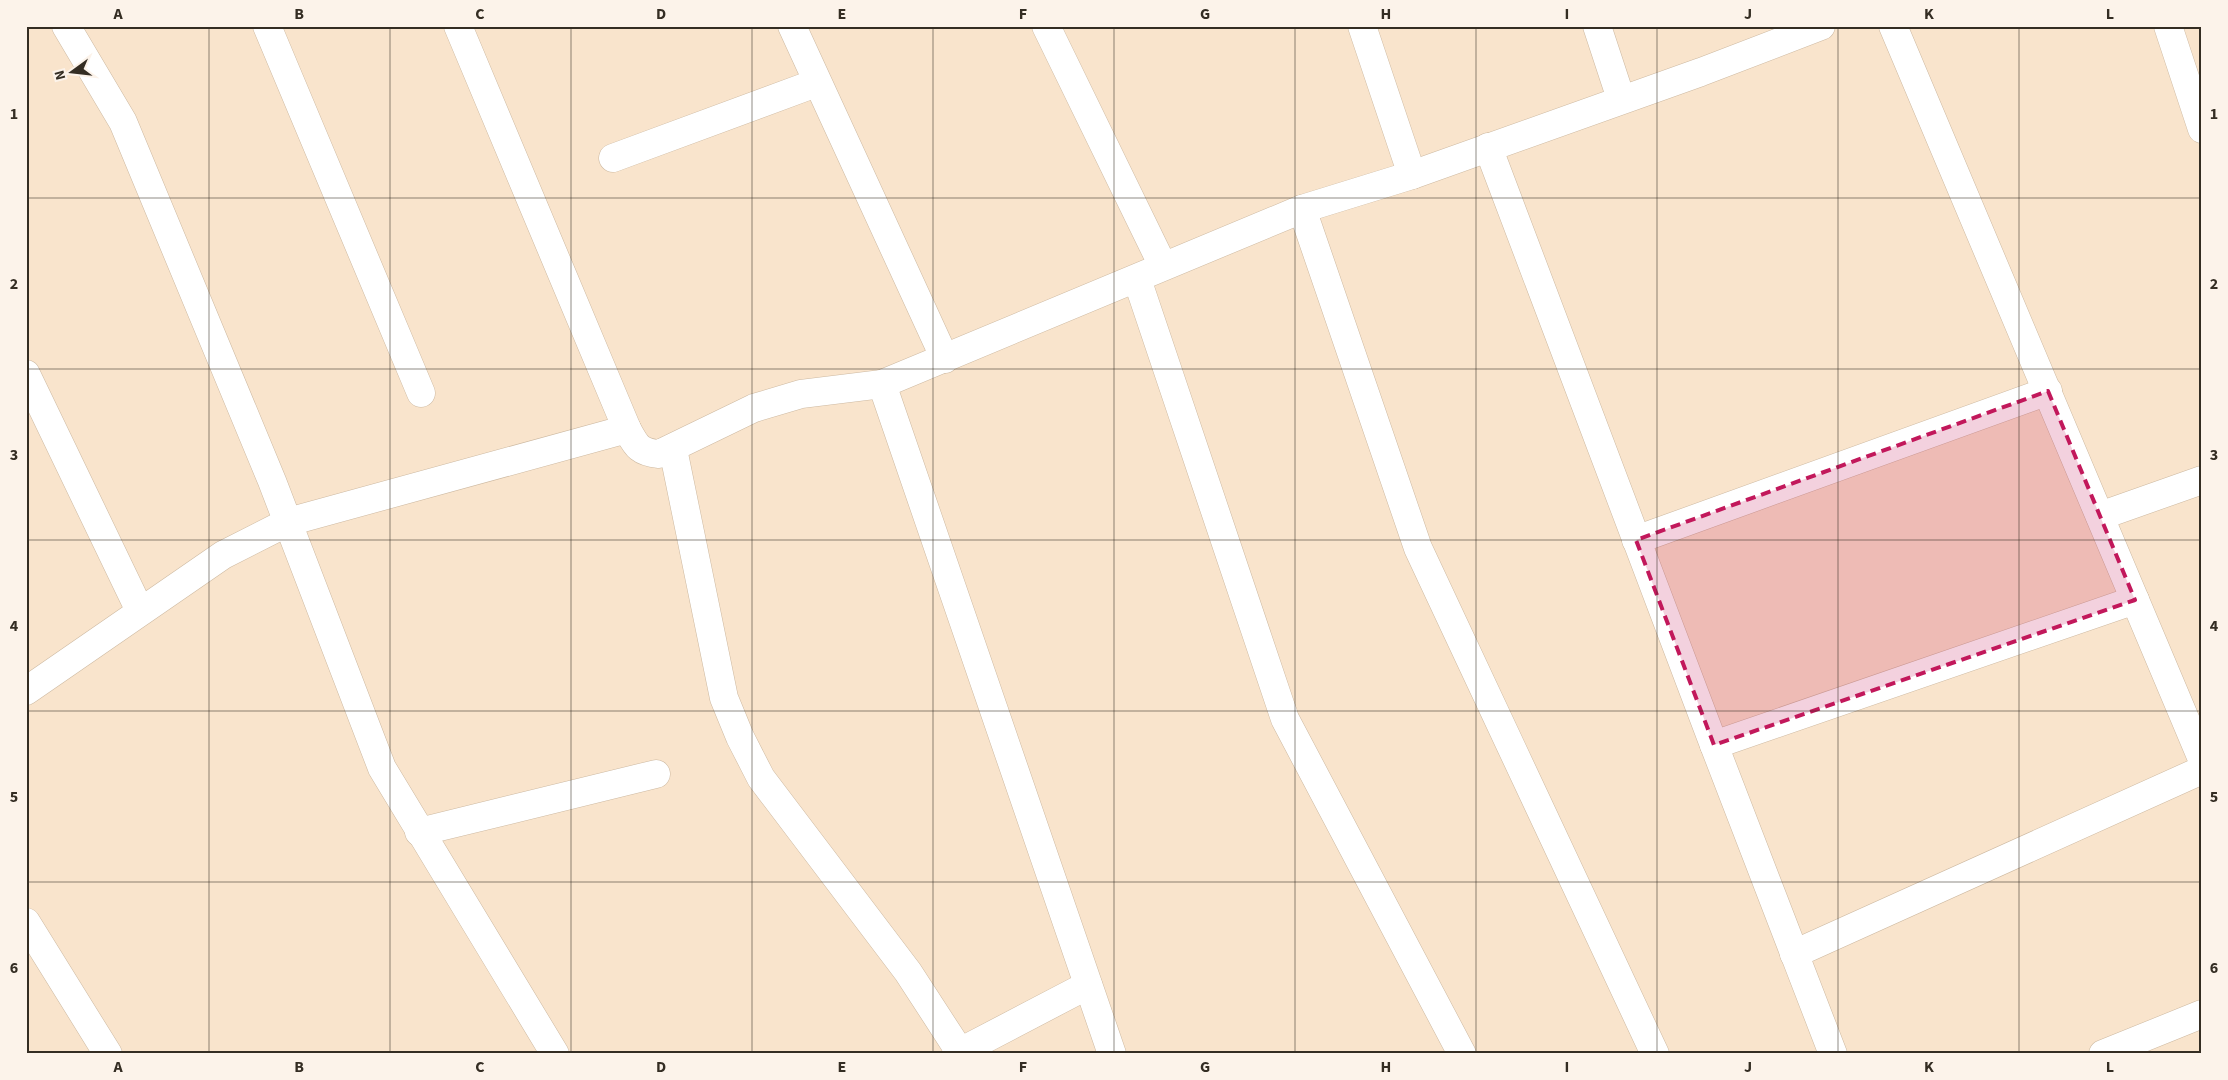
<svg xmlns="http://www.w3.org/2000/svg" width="2228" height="1080" font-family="'Source Sans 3',sans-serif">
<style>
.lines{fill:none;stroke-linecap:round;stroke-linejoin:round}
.minor-casing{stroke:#cdb9a1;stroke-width:29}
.minor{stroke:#fff;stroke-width:28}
.marked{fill:#c2185b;fill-opacity:0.2;stroke:#c2185b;stroke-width:4;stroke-dasharray:10 6;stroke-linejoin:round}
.grid{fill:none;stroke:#342d23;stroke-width:1;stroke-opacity:0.55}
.neatline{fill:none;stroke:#342d23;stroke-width:2}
.grid-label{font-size:16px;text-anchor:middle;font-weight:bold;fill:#342d23}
</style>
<rect width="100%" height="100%" fill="#f9e4cc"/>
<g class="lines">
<g class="minor-casing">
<g id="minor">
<path d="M66 26 123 122 272 481 382 768 555 1054"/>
<path d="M267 26 421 393"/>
<path d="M458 26 627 429C636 445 638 452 659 454L754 408 801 394 882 384 1302 209 1412 175 1701 72 1821 26"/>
<path d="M792 26 945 359"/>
<path d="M1046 26 1163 266"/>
<path d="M1362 26 1412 175"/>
<path d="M1597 26 1621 99"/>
<path d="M1893 26 2202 759"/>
<path d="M2168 26 2202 129"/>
<path d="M1488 147 1714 745 1833 1054"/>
<path d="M613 158 816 83"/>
<path d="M1302 209 1418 548 1655 1054"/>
<path d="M1137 279 1285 719 1462 1054"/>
<path d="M26 374 140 611"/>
<path d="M882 384 1112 1054"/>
<path d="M673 449 724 698 740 737 761 778 908 972 960 1052"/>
<path d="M2100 516 2202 480"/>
<path d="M1636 540 2048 391"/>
<path d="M26 691 223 555 288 522 627 429"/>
<path d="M1714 745 2135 600"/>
<path d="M419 832 656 774"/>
<path d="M26 922 108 1054"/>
<path d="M1794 954 2202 770"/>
<path d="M956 1054 1088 985"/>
<path d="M2103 1054 2202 1014"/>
</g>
</g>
<use href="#minor" class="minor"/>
</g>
<path class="marked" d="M2048 391 2135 600 1714 745 1636 540Z"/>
<path class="grid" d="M209 26V1054M390 26V1054M571 26V1054M752 26V1054M933 26V1054M1114 26V1054M1295 26V1054M1476 26V1054M1657 26V1054M1838 26V1054M2019 26V1054M26 198H2202M26 369H2202M26 540H2202M26 711H2202M26 882H2202"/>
<rect width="2228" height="1080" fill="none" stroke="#fcf3ea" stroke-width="55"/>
<g transform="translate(72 72) rotate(255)" stroke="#fcf3ea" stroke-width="4" paint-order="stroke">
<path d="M0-4L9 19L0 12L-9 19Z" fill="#342d23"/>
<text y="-8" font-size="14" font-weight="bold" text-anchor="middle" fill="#342d23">N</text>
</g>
<rect x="28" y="28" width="2172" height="1024" class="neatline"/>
<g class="grid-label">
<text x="118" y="19">A</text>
<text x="299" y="19">B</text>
<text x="480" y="19">C</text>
<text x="661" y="19">D</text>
<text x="842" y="19">E</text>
<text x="1023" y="19">F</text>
<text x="1205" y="19">G</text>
<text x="1386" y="19">H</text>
<text x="1567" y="19">I</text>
<text x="1748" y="19">J</text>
<text x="1929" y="19">K</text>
<text x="2110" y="19">L</text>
<text x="14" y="119">1</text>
<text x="2214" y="119">1</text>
<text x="14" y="289">2</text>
<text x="2214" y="289">2</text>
<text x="14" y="460">3</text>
<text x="2214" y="460">3</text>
<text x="14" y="631">4</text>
<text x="2214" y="631">4</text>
<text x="14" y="802">5</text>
<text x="2214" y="802">5</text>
<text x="14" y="973">6</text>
<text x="2214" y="973">6</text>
<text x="118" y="1072">A</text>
<text x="299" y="1072">B</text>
<text x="480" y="1072">C</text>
<text x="661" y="1072">D</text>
<text x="842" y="1072">E</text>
<text x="1023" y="1072">F</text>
<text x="1205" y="1072">G</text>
<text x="1386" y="1072">H</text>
<text x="1567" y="1072">I</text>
<text x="1748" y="1072">J</text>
<text x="1929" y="1072">K</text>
<text x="2110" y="1072">L</text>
</g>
</svg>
